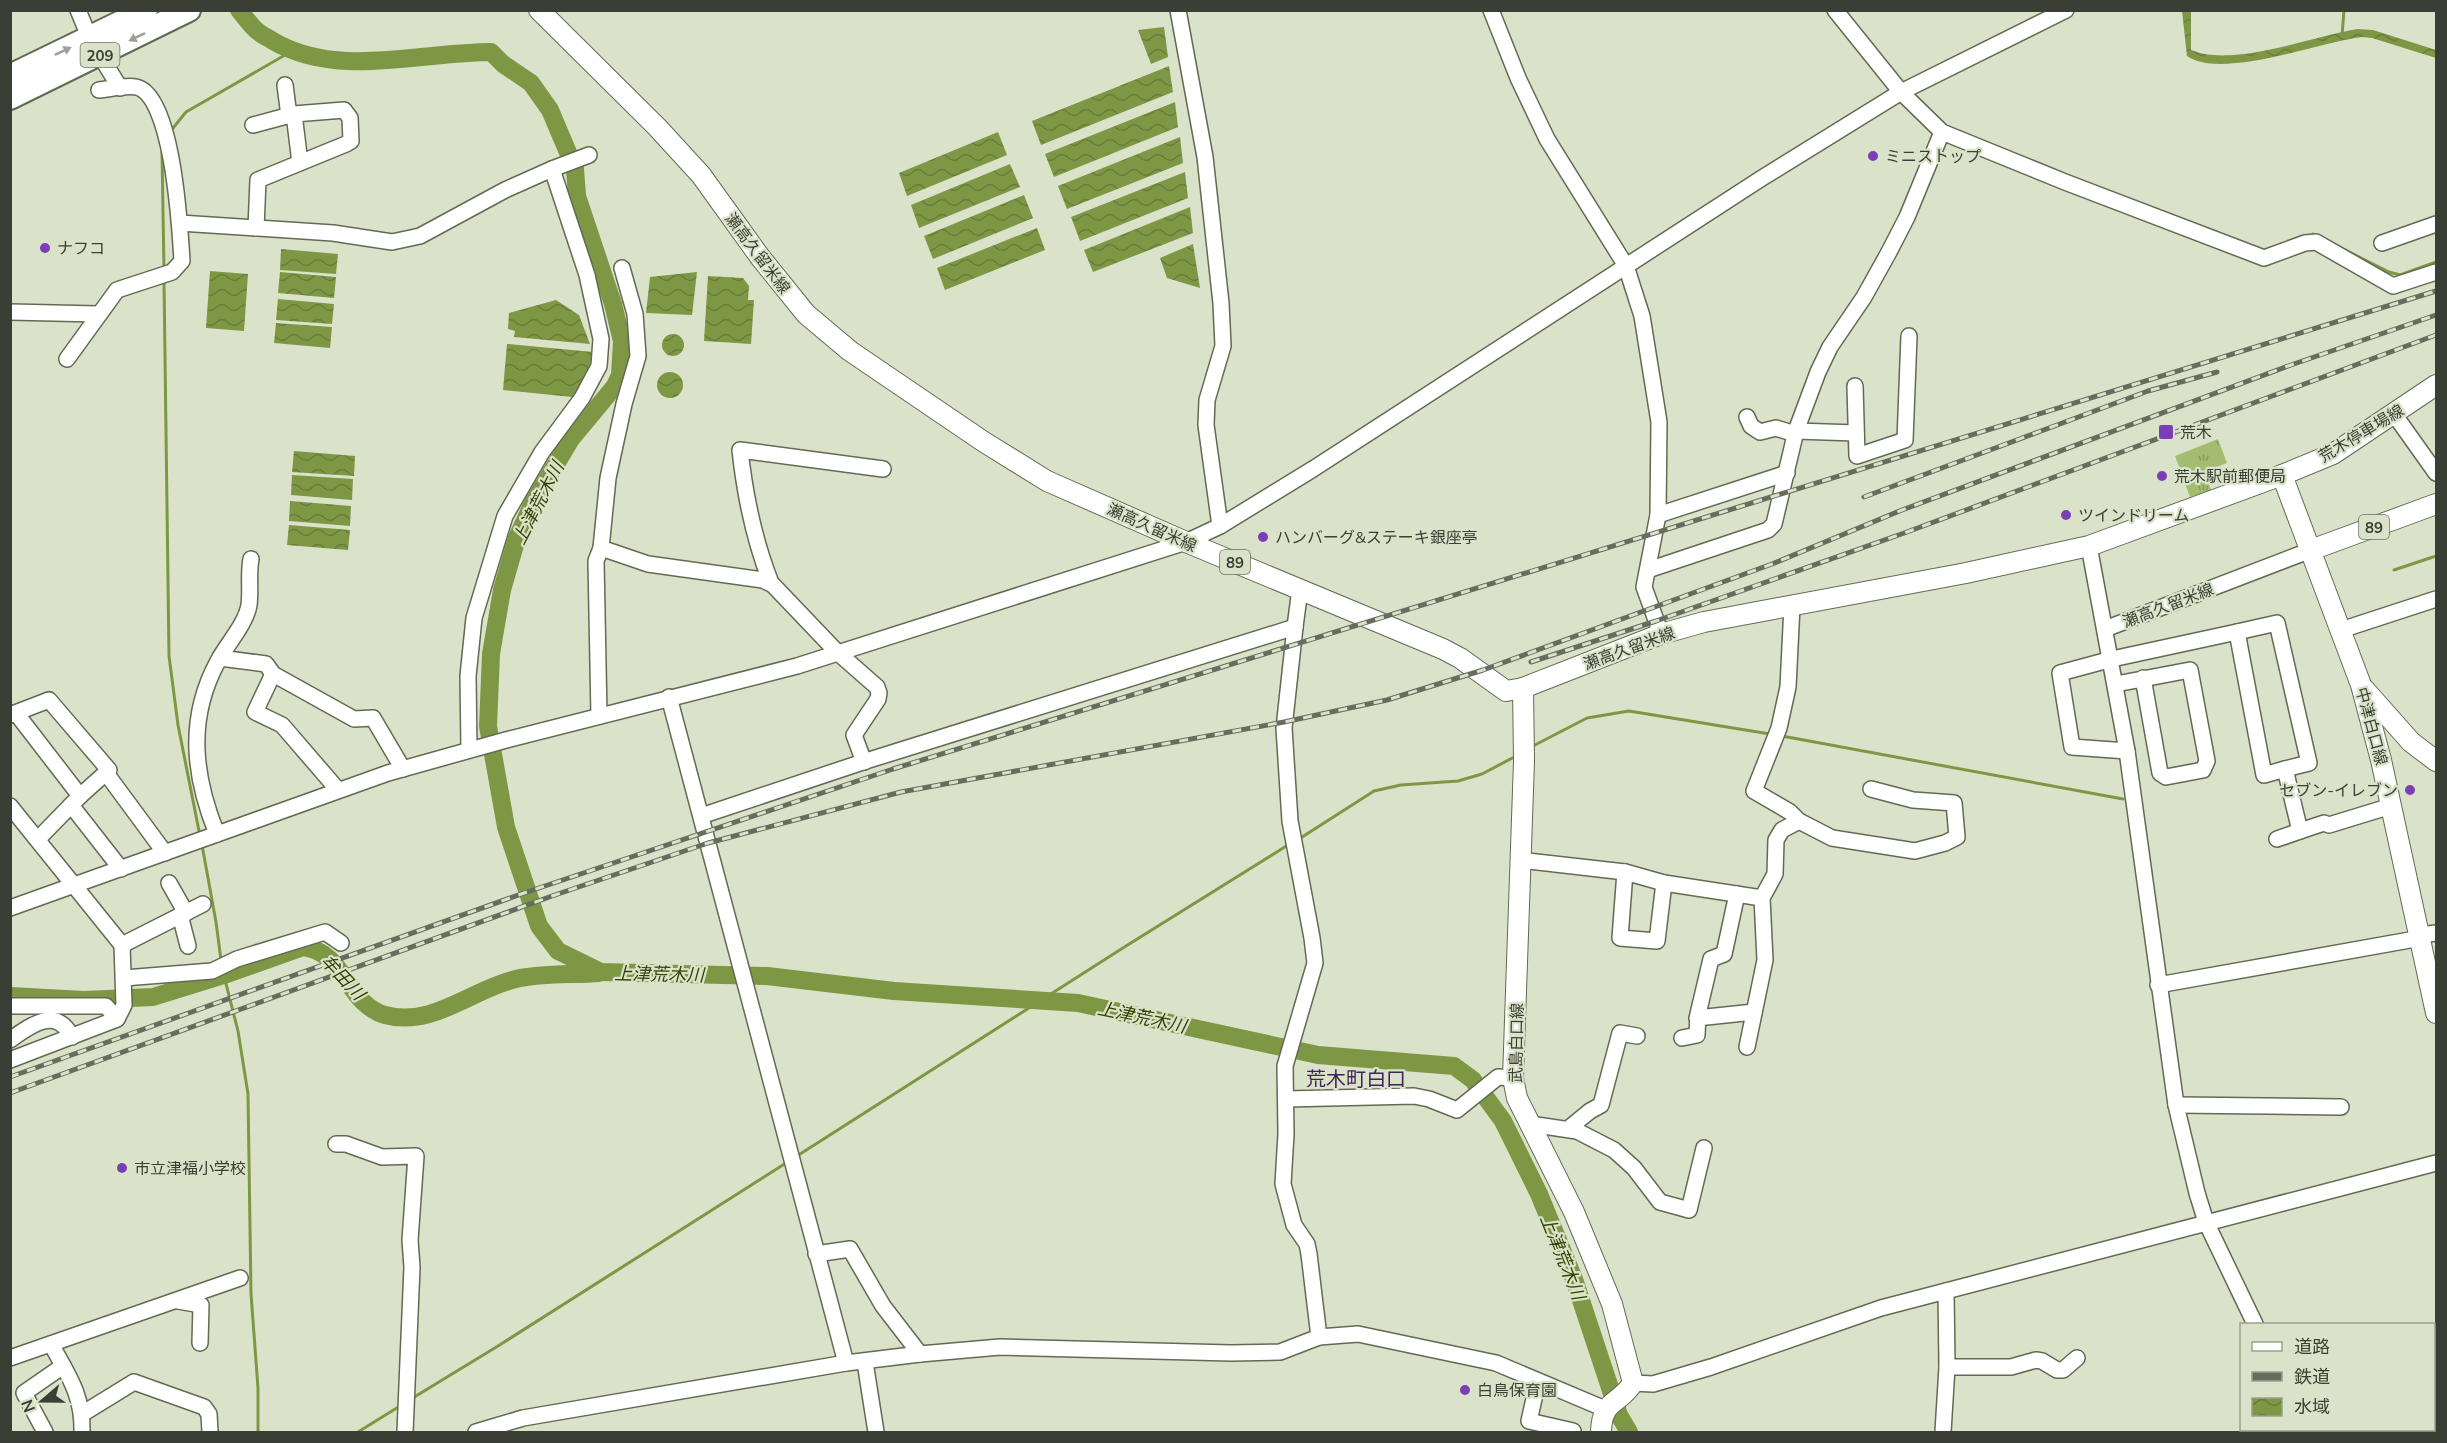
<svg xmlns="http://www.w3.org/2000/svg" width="2447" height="1443" font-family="Mulish,'Noto Sans JP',sans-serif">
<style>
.park{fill:url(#park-tufts)}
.water{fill:url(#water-waves)}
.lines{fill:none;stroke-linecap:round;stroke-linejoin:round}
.stream{stroke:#7e9744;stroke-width:3}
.river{stroke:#7e9744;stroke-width:18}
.minor-casing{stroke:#626a53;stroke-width:18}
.major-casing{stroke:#626a53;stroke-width:22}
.highway-casing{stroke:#626a53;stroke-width:26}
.minor{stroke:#fff;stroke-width:15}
.major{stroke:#fff;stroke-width:20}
.highway{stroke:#fff;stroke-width:22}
.rail-casing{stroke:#676c5e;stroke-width:5}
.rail{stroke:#dae3c9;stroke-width:3;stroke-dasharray:9;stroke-linecap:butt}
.oneway{fill:#9c9e9a}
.poi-dot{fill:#7a3fb5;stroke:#dae3c9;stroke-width:2}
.labels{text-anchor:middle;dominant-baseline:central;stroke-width:4.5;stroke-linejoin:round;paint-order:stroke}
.shield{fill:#dae3c9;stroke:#6a7061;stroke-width:1.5}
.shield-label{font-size:15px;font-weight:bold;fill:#3a3e34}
.poi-label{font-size:16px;fill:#3a3e34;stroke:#dae3c9;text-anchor:start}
.street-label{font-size:16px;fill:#3a3e34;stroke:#dae3c9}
.water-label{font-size:18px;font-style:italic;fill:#334302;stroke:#dae3c9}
.quarter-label{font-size:20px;fill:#3e235c;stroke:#dae3c9}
</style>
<defs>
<pattern id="park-tufts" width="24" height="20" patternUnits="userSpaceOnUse" patternTransform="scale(1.5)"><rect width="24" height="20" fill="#a3bc6f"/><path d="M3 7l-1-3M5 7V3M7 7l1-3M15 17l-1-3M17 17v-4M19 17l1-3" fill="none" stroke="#869a5c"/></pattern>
<pattern id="water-waves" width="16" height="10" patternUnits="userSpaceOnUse" patternTransform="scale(1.5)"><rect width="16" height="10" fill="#7e9744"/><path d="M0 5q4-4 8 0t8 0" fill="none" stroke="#687d3a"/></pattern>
</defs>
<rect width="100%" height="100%" fill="#dae3c9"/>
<path class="park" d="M2218 439 2227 463 2204 472 2211 490 2190 497 2175 456Z"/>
<g class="water">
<path d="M2182 11H2191V50C2234 68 2312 36 2358 29L2373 30 2436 50V58L2372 38 2362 37C2320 42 2221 80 2187 56Z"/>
<path d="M1164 27 1168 57 1151 64 1138 30Z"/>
<path d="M1169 66 1173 92 1041 145 1032 121Z"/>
<path d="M1175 102 1178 127 1054 177 1045 154Z"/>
<path d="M998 132 1007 155 907 196 899 173Z"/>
<path d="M1180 137 1183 163 1067 209 1058 186Z"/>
<path d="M1010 164 1020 187 919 228 911 205Z"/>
<path d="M1185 172 1188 198 1080 241 1071 217Z"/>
<path d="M1024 195 1033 218 933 259 924 236Z"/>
<path d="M1190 207 1193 233 1093 272 1084 250Z"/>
<path d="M1037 228 1045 250 945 290 937 268Z"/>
<path d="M1193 244 1200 288 1167 278 1160 258Z"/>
<path d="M281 249 338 254 336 274 280 270Z"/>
<path d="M210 271 248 274 244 331 206 328Z"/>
<path d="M280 272 336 277 334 298 278 293Z"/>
<path d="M697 272 692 315 646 313 650 277Z"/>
<path d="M708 276 743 278 749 286 748 300H754L751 344 704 341Z"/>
<path d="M278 299 334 304 332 324 276 320Z"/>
<path d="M556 300 579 315 590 344 514 337 515 331 508 329 509 313Z"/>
<path d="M276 323 332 327 330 348 274 343Z"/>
<circle cx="673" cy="345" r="11"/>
<path d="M507 344 593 352 588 373 572 397 503 390Z"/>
<circle cx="670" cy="385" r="13"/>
<path d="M294 451 355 456 354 476 292 472Z"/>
<path d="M292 475 353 479 352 500 291 495Z"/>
<path d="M290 501 351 506 350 526 289 521Z"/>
<path d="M289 525 350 530 348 550 287 545Z"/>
</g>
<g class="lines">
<g class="stream">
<path d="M2342 36 2344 10"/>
<path d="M169 133 186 112 292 51"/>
<path d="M162 152 164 269"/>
<path d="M2313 234 2389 272 2400 275 2436 262"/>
<path d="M164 281 169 656 178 725 200 836"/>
<path d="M2394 570 2436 556"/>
<path d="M1782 736 2123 799"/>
<path d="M1531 747 1587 718 1629 711 1770 734"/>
<path d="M1299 839 1374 791 1401 785 1458 781 1482 774 1518 755"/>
<path d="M202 845 216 922 221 960"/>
<path d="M223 972 238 1031 248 1094 251 1294 258 1388V1432"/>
<path d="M797 1156 1126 946 1288 845"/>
<path d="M411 1399 498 1346 786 1163"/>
<path d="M358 1432 400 1406"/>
</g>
<g class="river">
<path d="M239 10C244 16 249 23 254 28 259 34 267 37 273 41 338 79 420 52 491 52L503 64 531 83 550 110 575 169 577 196 613 304 622 341 620 375 615 386 571 439 533 503 517 538 502 590 491 654 488 726 506 827 539 926 558 951 601 972 767 976 894 991 1078 1003 1318 1055 1454 1066 1473 1080 1503 1121 1539 1194 1574 1279 1619 1415 1629 1432"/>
<path d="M10 996 84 1000 153 997 224 975 303 947C346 952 346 1004 385 1015 433 1028 472 989 516 979 542 973 572 975 599 973"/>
</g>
<g class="minor-casing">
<g id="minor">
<path d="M78 10 90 39 120 88"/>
<path d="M1178 10 1205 157 1221 303 1223 346 1207 400 1206 425 1220 526"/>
<path d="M1491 10 1518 78 1547 139 1626 266 1642 316 1659 422 1658 515 1644 587 1661 634"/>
<path d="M1835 10 1901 92 1942 132 2065 182 2264 258 2305 243 2316 242 2393 286 2436 272"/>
<path d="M285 85 289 116"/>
<path d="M253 125 294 114"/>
<path d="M552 169 589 155"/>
<path d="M180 223 333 233 392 242 420 236 505 190 552 169 587 275 601 339 599 366 582 398 542 452 505 516 474 618 468 676 469 749"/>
<path d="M256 228 258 180 346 144 351 141 350 118 344 110 294 114 300 163"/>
<path d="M2382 243 2436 224"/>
<path d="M10 312 98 314"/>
<path d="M67 359 117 290 172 272 182 261C180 229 173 94 136 87 125 85 110 89 99 90"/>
<path d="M1855 386 1857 456 1905 440 1909 336"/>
<path d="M2394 414 2436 473"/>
<path d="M1747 417 1751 426 1760 432 1776 428 1795 434"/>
<path d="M1796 431 1856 433"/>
<path d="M1658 515 1787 473"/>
<path d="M2089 546 2127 751 2176 1105 2197 1193 2206 1222 2255 1324"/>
<path d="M601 548 648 564 763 580 773 585 836 651 877 687 879 693 878 699 854 735 864 762"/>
<path d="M1648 570 1768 530 1774 524 1796 431 1818 372 1830 347 1864 297 1889 252 1907 217 1942 132"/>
<path d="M771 583C754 540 745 496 740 450L883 469"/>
<path d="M1295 627 1284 728 1290 821 1312 938 1315 963 1285 1066 1286 1134 1283 1184 1294 1225 1307 1244 1309 1254 1319 1337"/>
<path d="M2105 629 2311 550"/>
<path d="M2341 630 2436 599"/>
<path d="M2237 632 2277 623 2309 763 2285 769"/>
<path d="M220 658 266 664 273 674 354 719 373 718 403 769"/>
<path d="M273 674 255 712 282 725 338 790"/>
<path d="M2116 684 2190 670 2207 761 2203 770 2166 777 2160 773 2143 678"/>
<path d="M669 697 846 1363"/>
<path d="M16 713 80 796"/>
<path d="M10 715 49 700 109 770 80 796 38 839"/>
<path d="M599 716 596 561 601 548 608 478 624 404 638 356 635 314 622 268"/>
<path d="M2127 751 2072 747 2060 673 2112 659 2237 632 2264 775 2285 769 2300 831 2324 823 2329 825 2391 806"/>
<path d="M106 773 165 853"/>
<path d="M71 805 121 869"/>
<path d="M10 806 122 945 124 1005 117 1019 10 1060"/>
<path d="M701 816 869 760 1295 627 1300 589"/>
<path d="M1799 821 1832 838 1915 851 1945 843 1957 837 1954 803 1913 800 1871 789"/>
<path d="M217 834C193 775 187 718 218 661 227 644 246 624 249 605 251 590 248 574 251 559"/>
<path d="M2277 839 2300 831"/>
<path d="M1519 860 1625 872 1664 883 1762 898"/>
<path d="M1625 872 1620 938 1657 941 1664 883"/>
<path d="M169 883 186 913"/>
<path d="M10 908 388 773 506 740 797 666 1186 542 1220 526 1313 469 1762 178 1901 92 2066 10"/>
<path d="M180 915 188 946"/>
<path d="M2420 935 2436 933"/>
<path d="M122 945 203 904"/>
<path d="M124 978 212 971 237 959 325 932 341 943"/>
<path d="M2158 985 2421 938"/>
<path d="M10 1006H106L117 1019"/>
<path d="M1697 1018 1754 1012"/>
<path d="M1682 1038 1697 1035 1698 1014 1711 959 1724 954 1737 894"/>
<path d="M10 1040C31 1025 56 1006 72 1037"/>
<path d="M1747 1047 1765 960 1762 898 1775 874 1776 840 1782 830 1799 821 1790 812 1754 791 1779 728 1788 687 1792 606"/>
<path d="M1286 1099 1414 1096 1429 1099 1457 1110 1498 1077 1513 1078"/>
<path d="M2176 1105 2341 1107"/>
<path d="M1530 1124 1577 1131 1614 1150 1634 1168 1660 1202 1689 1210 1704 1148"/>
<path d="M1568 1129 1590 1111 1601 1105 1620 1033 1637 1036"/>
<path d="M336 1144H346L382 1157 416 1156 410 1240 412 1267 405 1432"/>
<path d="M816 1254 850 1249 883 1306 920 1354"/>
<path d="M178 1301 201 1305 200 1343"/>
<path d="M51 1344C68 1375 83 1395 82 1432"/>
<path d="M10 1358 240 1278"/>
<path d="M865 1362 876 1432"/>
<path d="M1947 1367H2011L2036 1360 2042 1361 2057 1370H2063L2077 1358"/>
<path d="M1538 1381 1529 1421 1573 1431"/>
<path d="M1633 1383 1653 1384 1711 1367 1881 1308 2436 1163"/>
<path d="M2434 1408H2436"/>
<path d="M82 1414 134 1382 204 1407 209 1414 210 1432"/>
<path d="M2306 1430 2307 1432"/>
<path d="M45 1432 24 1393 63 1366"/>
<path d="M476 1432 523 1418 846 1363 920 1354 1000 1347 1231 1353 1280 1352 1319 1337 1358 1334 1496 1363 1605 1409"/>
<path d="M1943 1432 1947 1367 1946 1291"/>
<path d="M2362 1432 2370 1430"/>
</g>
</g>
<g class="major-casing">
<g id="major">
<path d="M539 10 657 127 701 175 760 257 806 314 850 351 984 442 1047 481 1186 542 1443 649 1460 658 1506 691 1523 688 1661 634 1704 622 1966 573 2089 546 2282 475 2333 454 2436 385"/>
<path d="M2282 475 2361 685 2381 760 2436 1013"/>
<path d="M2311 550 2436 504"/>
<path d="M1523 688 1524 761 1513 1078 1517 1098 1574 1212 1612 1304 1633 1383C1618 1406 1602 1399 1601 1432"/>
<path d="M2365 690 2411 742 2436 761"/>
</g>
</g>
<g class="highway-casing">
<g id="highway">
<path d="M10 76 146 10"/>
<path d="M10 98 189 10"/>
</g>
</g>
<use href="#minor" class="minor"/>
<use href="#major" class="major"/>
<use href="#highway" class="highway"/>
<g class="rail-casing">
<g id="rail">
<path d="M1864 497 2148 391 2217 372"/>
<path d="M1531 662 1656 621 1907 532 2436 335"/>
<path d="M10 1077 524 893 893 769 2436 291"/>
<path d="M10 1093 552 896 708 843 901 792 1284 722 1387 700 1483 670 1772 564 1902 510 2288 366 2436 315"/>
</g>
</g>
<use href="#rail" class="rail"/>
</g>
<defs><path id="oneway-solid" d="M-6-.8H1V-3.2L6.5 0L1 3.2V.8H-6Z" transform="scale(1.5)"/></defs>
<g class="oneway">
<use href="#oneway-solid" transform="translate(137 37) rotate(154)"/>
<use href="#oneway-solid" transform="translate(63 51) rotate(-25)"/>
</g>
<g class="poi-dot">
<circle cx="1873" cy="156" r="6"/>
<circle cx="45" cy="248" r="6"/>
<rect x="2158" y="424" width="16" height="16" rx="3"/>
<circle cx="2162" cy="476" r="6"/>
<circle cx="2066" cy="515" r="6"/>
<circle cx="1263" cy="537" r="6"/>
<circle cx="2410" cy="790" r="6"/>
<circle cx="122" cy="1168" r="6"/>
<circle cx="1465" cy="1390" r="6"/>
</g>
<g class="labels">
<g class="shield">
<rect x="80.5" y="43" width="39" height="24" rx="4.5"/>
<rect x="2359" y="515" width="30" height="24" rx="4.5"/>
<rect x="1220" y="550" width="30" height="24" rx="4.5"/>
</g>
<g class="shield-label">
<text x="100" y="55">209</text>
<text x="2374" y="527">89</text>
<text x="1235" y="562">89</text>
</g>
<g class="poi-label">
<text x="1885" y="156">ミニストップ</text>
<text x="57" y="248">ナフコ</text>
<text x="2180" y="432">荒木</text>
<text x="2174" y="476">荒木駅前郵便局</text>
<text x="2078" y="515">ツインドリーム</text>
<text x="1275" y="537">ハンバーグ&amp;ステーキ銀座亭</text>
<text x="2398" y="790" text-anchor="end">セブン-イレブン</text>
<text x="134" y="1168">市立津福小学校</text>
<text x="1477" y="1390">白鳥保育園</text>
</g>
<g class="street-label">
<text transform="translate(758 253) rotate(53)">瀬高久留米線</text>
<text transform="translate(2361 433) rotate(-31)">荒木停車場線</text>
<text transform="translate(1152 527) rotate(24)">瀬高久留米線</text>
<text transform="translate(2168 605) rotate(-21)">瀬高久留米線</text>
<text transform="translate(1629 648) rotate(-20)">瀬高久留米線</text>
<text transform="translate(2372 726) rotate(75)">中津白口線</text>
<text transform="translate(1516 1043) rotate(-89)">武島白口線</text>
</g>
<g class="water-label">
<text transform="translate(538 503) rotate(-63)">上津荒木川</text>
<text transform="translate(659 974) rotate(1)">上津荒木川</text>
<text transform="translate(343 977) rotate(47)">牟田川</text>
<text transform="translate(1142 1017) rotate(12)">上津荒木川</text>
<text transform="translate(1563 1257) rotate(68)">上津荒木川</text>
</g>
<g class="quarter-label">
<text x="1356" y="1078">荒木町白口</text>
</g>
</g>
<rect width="2447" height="1443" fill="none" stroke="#3a3e34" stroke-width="24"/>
<rect x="2240" y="1323" width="195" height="108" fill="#dae3c9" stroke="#9aa18d" stroke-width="1.5"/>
<rect x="2252" y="1342" width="30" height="9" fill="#ffffff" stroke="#9aa18d" stroke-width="1.5"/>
<text x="2294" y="1353" font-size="18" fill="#3a3e34">道路</text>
<rect x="2252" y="1372" width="30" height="9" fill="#676c5e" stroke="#9aa18d" stroke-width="1.5"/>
<text x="2294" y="1383" font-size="18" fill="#3a3e34">鉄道</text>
<rect x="2252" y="1398" width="30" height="18" fill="url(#water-waves)" stroke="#9aa18d" stroke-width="1.5"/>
<text x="2294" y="1413" font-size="18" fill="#3a3e34">水域</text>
<g transform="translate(42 1401) rotate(250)" stroke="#dae3c9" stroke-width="4.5" paint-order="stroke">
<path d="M0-4.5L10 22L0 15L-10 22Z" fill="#3a3e34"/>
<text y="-9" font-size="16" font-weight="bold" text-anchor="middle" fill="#3a3e34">N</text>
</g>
</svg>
